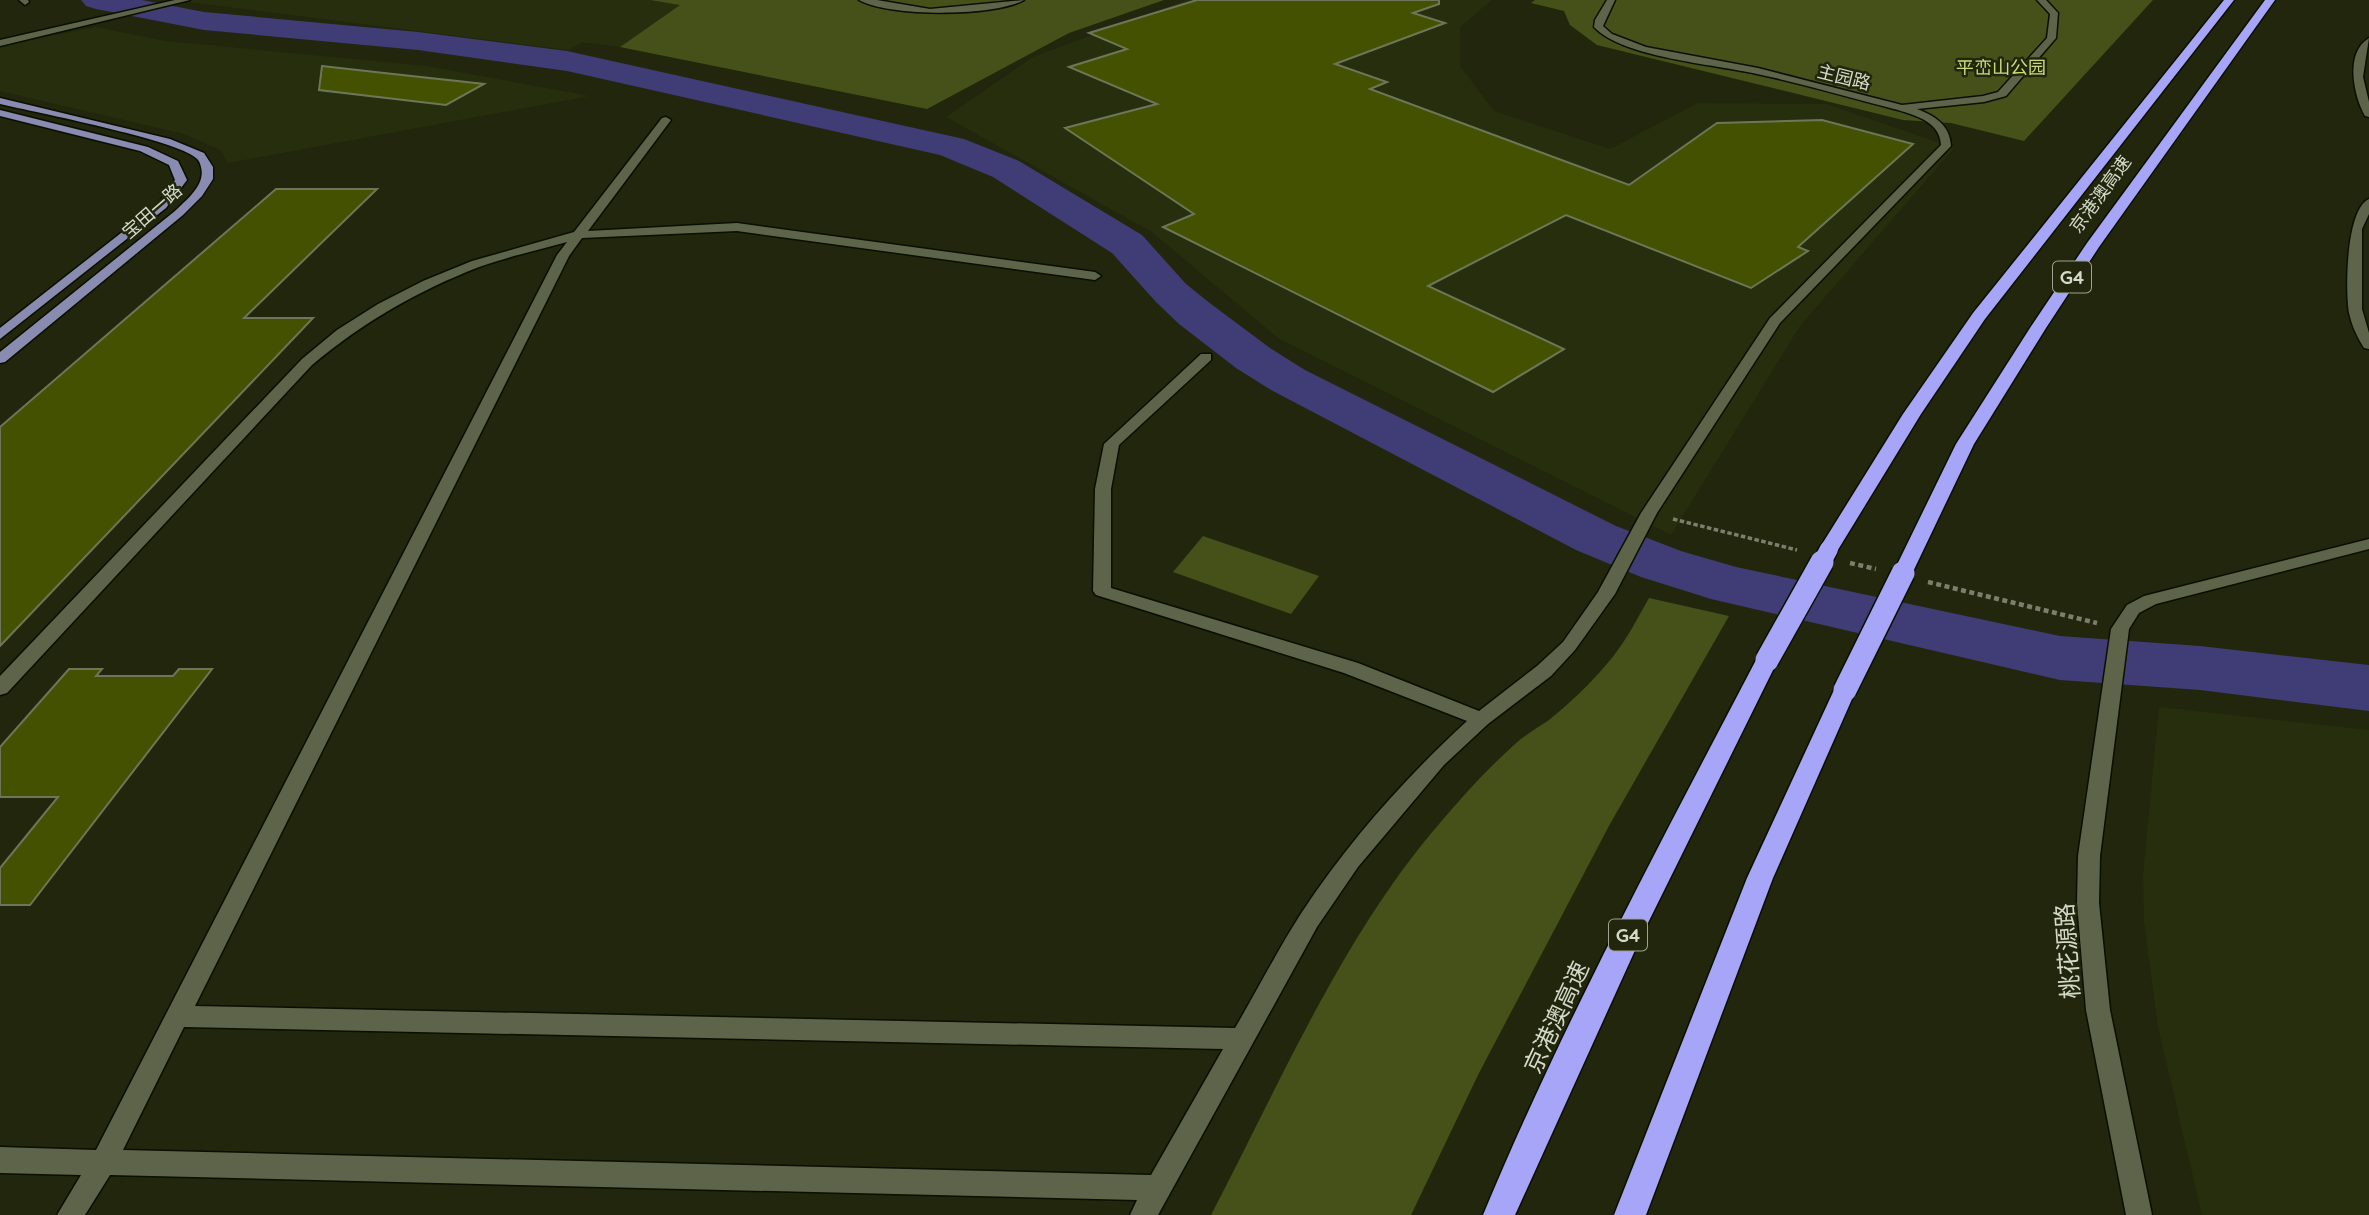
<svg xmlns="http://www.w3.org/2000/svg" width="2369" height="1215" font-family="Quicksand,'Noto Sans SC',sans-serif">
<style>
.built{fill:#272e0d}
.green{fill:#46511a}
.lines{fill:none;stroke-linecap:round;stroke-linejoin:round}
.river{fill:#403c76;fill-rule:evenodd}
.building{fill:#445100;stroke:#6e765a;stroke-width:2}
.minor-casing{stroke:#0a0f00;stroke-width:3}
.major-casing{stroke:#0a0f00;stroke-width:3}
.highway-casing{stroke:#0a0f00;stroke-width:3}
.path-far1{stroke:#7b806c;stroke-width:3.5;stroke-dasharray:4.5 2.5;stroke-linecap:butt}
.path{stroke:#7b806c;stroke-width:4.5;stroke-dasharray:5 3.5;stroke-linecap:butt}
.minor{fill:#5d6449;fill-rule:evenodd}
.major{fill:#898bb1;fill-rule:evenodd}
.highway{fill:#a7a5f7;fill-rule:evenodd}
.highway-bridge-far1-casing{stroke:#0a0f00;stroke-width:21;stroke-linecap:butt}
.highway-bridge-casing{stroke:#0a0f00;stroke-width:26;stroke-linecap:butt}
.highway-bridge-far1{stroke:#a7a5f7;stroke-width:18}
.highway-bridge{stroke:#a7a5f7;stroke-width:23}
.labels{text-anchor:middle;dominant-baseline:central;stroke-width:5;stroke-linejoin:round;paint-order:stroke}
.far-park-label{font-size:18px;fill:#c6dd7a;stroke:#21260d}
.far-street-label{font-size:18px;fill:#d4d9c9;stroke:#21260d}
.shield{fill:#21260d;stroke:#9ea391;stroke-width:2}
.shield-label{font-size:19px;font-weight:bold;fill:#d4d9c9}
.near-street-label{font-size:24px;fill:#d4d9c9;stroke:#21260d}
</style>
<rect width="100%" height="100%" fill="#21260d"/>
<g class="built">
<path d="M174 0H650L681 4 620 47 583 42 568 50Z"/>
<path d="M1186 0H1492L1460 27V66L1494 111 1610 149 1698 103 1827 104 1954 148 1800 326 1671 535 1278 338 1152 232 946 117 1033 57Z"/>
<path d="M96 27 166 41 427 66 590 96 228 163 220 150 184 134 0 91V46Z"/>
<path d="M2159 707 2369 730V1215H2202L2158 1027 2144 922 2143 876Z"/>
</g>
<g class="green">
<path d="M650 0H1164L1069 33 927 109 620 47 680 5Z"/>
<path d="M1535 0H2153L2024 141 1951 123 1903 120 1597 45 1570 25 1564 11 1531 3Z"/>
<path d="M1203 536 1319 576 1291 614 1173 572Z"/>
<path d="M1649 598 1729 616 1610 824 1479 1073 1411 1215H1211C1278 1087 1341 940 1434 830 1459 800 1485 771 1514 745 1525 735 1537 728 1549 720 1569 704 1589 685 1606 665 1624 645 1636 621 1649 598Z"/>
</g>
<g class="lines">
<path class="river" d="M81 0H142L204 12 418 32 567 51 964 139 1019 161 1142 235 1186 284 1211 304 1270 348 1305 370 1616 526 1681 551 1736 567 2060 636 2200 646 2369 665V711L2200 690 2060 680 1711 599 1641 577 1576 550 1271 390 1236 368 1179 324 1156 302 1112 253 993 177 940 155 567 71 418 50 204 30 96 9 86 6Z"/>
</g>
<g class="building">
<path d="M1197 0H1439V4L1413 13 1445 23 1335 64 1387 82 1370 89 1629 185 1717 123 1822 120 1913 144 1798 247 1808 251 1751 288 1566 215 1428 286 1564 349 1493 392 1163 227 1194 214 1065 128 1157 104 1069 67 1127 49 1089 33Z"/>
<path d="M322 66 384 73 484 84 446 105 319 90Z"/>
<path d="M276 189H377L244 318H313L0 646V427Z"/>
<path d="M69 669H102L96 676H173L179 669H212L30 905H0V868L58 797H0V747Z"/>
</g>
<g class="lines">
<g class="minor-casing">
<g id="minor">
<path d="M19 0H28L29 2 25 5Z"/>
<path d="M175 0H190L0 46V40Z"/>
<path d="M859 0H877L930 9 1024 0C995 17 888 17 859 0Z"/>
<path d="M1607 0H1615L1603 26 1612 34 1646 47 1758 68 1902 105 1983 96 1998 92 2047 38 2050 14 2037 0H2046L2058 13 2056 38 2006 96 1984 102 1917 109C1935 116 1950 125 1951 146L1780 323 1657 513 1615 594 1575 650 1551 676 1488 724 1444 765 1358 867 1317 927 1158 1215H1130L1137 1200 110 1175 85 1215H57L81 1175 0 1173V1147L96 1150 557 255 567 242C538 250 507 257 479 267 417 291 362 323 312 365L7 693 0 695V676L302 359 337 330 378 304 423 281 472 261 574 232 662 118 666 117 671 120 588 231 737 223 1095 272 1101 276 1095 280 737 231 582 238 569 256 195 1006 1235 1028C1258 989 1278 949 1302 912 1349 841 1405 778 1467 721L1344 673 1096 595 1093 591 1095 489 1104 444 1201 354H1211V360L1119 445 1111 489V588L1358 663 1479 711 1537 666 1563 642 1598 592 1641 513 1770 318 1941 145C1940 122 1917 116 1898 110 1851 98 1805 84 1757 74 1714 64 1623 58 1594 27L1595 20ZM184 1027 1223 1049 1151 1175 123 1150Z"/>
<path d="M2369 38 2363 77 2369 102V117L2365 116C2354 96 2344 53 2369 38Z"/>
<path d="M2369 199V214L2362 229V309L2369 333V349L2364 348C2357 337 2352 326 2349 313 2345 290 2346 209 2369 199Z"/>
<path d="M2369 539V549L2156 604 2139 613 2129 629 2100 856 2099 903 2110 1010 2152 1215H2126L2086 1010 2077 903 2078 856 2111 629 2127 605 2144 596Z"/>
</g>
</g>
<g class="major-casing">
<g id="major">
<path d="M0 98 170 139 204 153 213 167V179L202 196 183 215 5 362 0 363V352L175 211C186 200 206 185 201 167 200 163 199 160 196 158 177 140 34 112 0 104Z"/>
<path d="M0 110 148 147 178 161 187 180 166 208 0 339V328L158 204 175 180 169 165 140 151 0 116Z"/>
</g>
</g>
<g class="highway-casing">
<g id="highway">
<path d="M2224 0H2234L1985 319 1921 414 1836 553H1822L1819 549 1903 414 1973 313Z"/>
<path d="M2265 0H2275L2099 247 2046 328 1974 444 1910 578H1896L1893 573 1956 444 2030 328 2087 243Z"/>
<path d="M1767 652 1775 655 1778 660 1642 935 1515 1215H1483C1562 1025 1661 842 1756 660L1759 655Z"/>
<path d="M1845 682 1853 684 1856 690 1773 878 1646 1215H1614L1747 878 1834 690 1837 684Z"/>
</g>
</g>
<path class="path-far1" d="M1673 519 1797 550"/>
<g class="path">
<path d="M1850 563 1876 569"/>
<path d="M1928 582 2097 623"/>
</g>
<use href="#minor" class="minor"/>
<use href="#major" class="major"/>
<use href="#highway" class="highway"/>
<g class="highway-bridge-far1-casing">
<path id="highway-bridge-far1" d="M1821 564 1829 549"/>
</g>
<g class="highway-bridge-casing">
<g id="highway-bridge">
<path d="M1767 660 1822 562"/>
<path d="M1845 690 1903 573"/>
</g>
</g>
<use href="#highway-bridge-far1" class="highway-bridge-far1"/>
<use href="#highway-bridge" class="highway-bridge"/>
</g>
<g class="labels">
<g class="far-park-label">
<text x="2001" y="67">平峦山公园</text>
</g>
<g class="far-street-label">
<text transform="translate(1844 77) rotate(14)">主园路</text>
<text transform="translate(2100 194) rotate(-54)">京港澳高速</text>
<text transform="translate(152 211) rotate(-41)">宝田一路</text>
</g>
<g class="shield">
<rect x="2053" y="261.5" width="38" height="31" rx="5"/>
<rect x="1609" y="919.5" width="38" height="31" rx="5"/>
</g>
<g class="shield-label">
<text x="2072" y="277">G4</text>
<text x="1628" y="935">G4</text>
</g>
<g class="near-street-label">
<text transform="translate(2067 951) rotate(-94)">桃花源路</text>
<text transform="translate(1556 1017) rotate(-65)">京港澳高速</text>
</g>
</g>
</svg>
